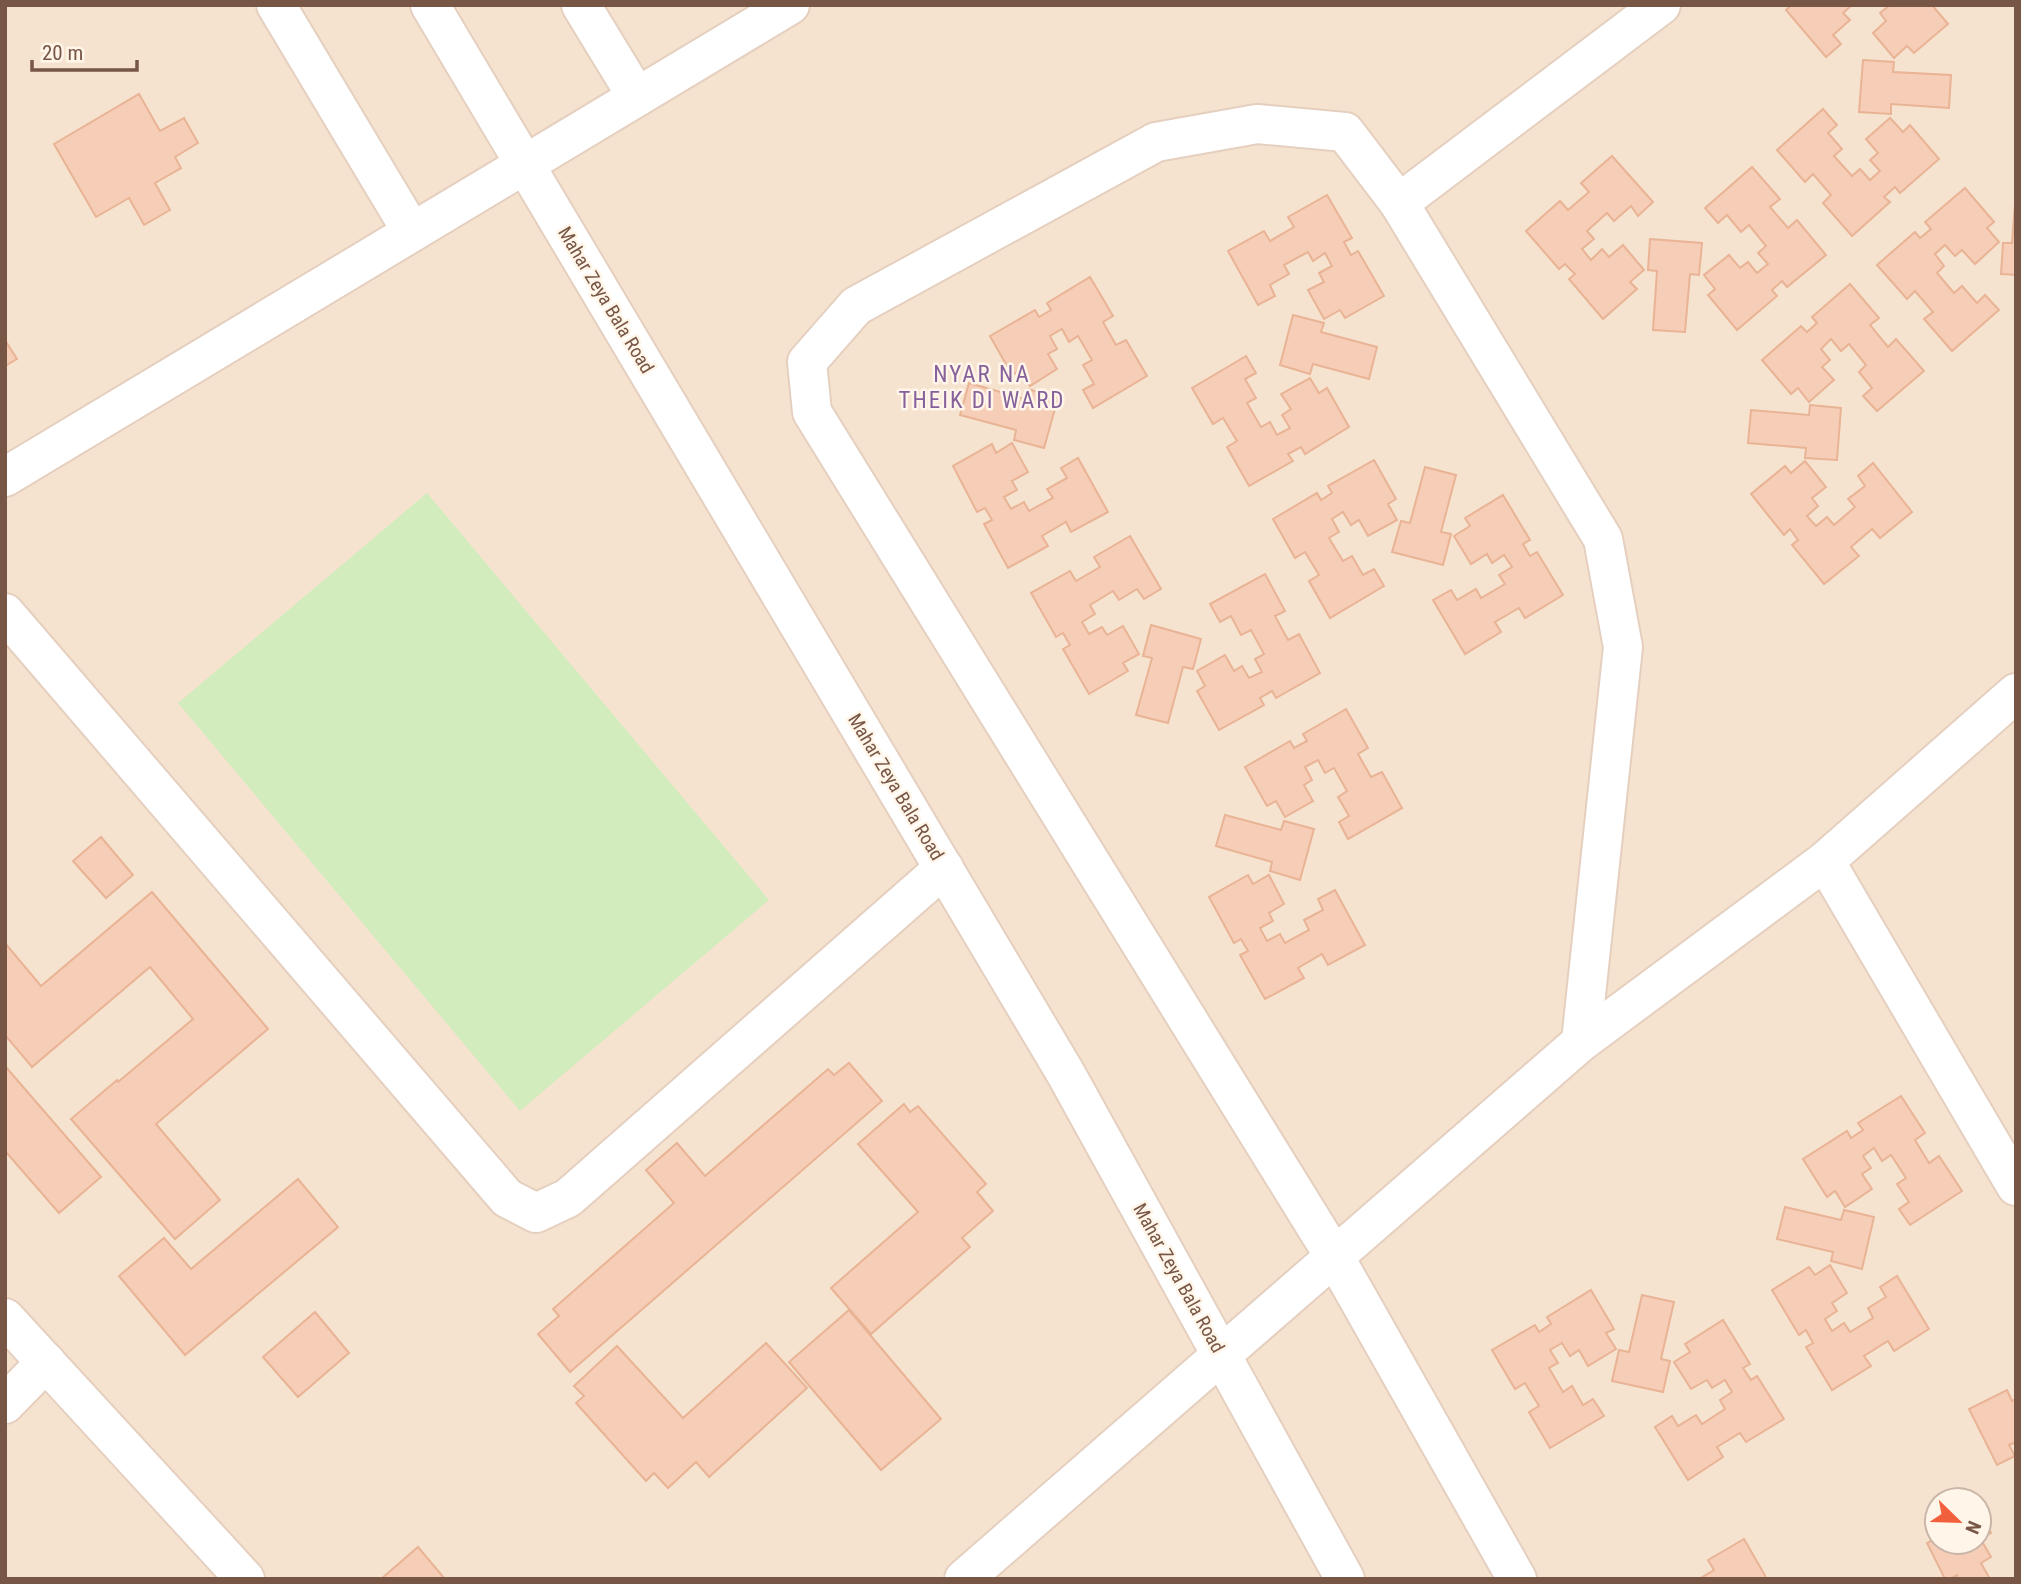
<svg xmlns="http://www.w3.org/2000/svg" width="2021" height="1584" font-family="'Roboto Condensed',sans-serif">
<style>
.residential{fill:#f6e3cf;fill-rule:evenodd}
.green{fill:#d3ecbe}
.building{fill:#f6cdb6;stroke:#e9b395;stroke-width:2}
.lines{fill:none;stroke-linecap:round;stroke-linejoin:round}
.minor-casing{stroke:#e5cfbf;stroke-width:42}
.minor{stroke:#fff;stroke-width:38}
.labels{text-anchor:middle;dominant-baseline:central;stroke-width:5;stroke-linejoin:round;paint-order:stroke}
.street-label{font-size:19px;fill:#775646;stroke:#fff6e9}
.quarter-label{font-size:23px;letter-spacing:2px;fill:#86619b;stroke:#fff6e9}
</style>
<rect width="100%" height="100%" fill="#fef2e1"/>
<path class="residential" d="M5 5H2016V1579H5ZM1937 1500H1979V1542H1937Z"/>
<path class="green" d="M427 493 769 900 520 1111 178 703Z"/>
<g class="building">
<path d="M1791 5H1852L1843 13 1850 20 1833 35 1841 44 1826 57 1786 10Z"/>
<path d="M1890 5H1932L1948 24 1914 53 1907 46 1894 58 1873 33 1886 21 1880 13Z"/>
<path d="M1863 60 1894 62 1893 72 1951 75 1949 108 1891 104V114L1859 112Z"/>
<path d="M139 94 160 131 184 118 198 143 175 157 181 168 155 183 170 210 144 225 129 198 96 217 54 144Z"/>
<path d="M1823 109 1837 125 1828 133 1842 149 1834 156 1852 176 1860 169 1870 180 1880 171 1870 160 1878 153 1866 139 1890 118 1903 132 1910 125 1939 159 1900 193 1895 187 1884 197 1890 202 1852 236 1823 203 1831 195 1813 174 1805 182 1777 150Z"/>
<path d="M1612 156 1653 202 1638 216 1631 206 1614 221 1607 213 1587 231 1594 239 1582 249 1591 260 1602 249 1609 257 1623 245 1644 270 1630 282 1637 289 1603 319 1569 279 1575 274 1565 264 1559 269 1526 231 1560 201 1568 210 1589 192 1581 183Z"/>
<path d="M1752 167 1780 199 1770 207 1788 228 1797 220 1826 255 1787 287 1782 281 1772 290 1777 296 1737 330 1708 295 1715 289 1704 275 1729 255 1740 268 1748 262 1757 273 1768 264 1758 253 1766 246 1749 225 1741 232 1727 215 1718 223 1705 208Z"/>
<path d="M1965 188 1994 222 1987 228 1999 242 1975 264 1962 250 1955 256 1945 245 1935 254 1944 266 1937 273 1954 293 1962 286 1977 303 1985 295 1999 310 1952 351 1924 319 1933 312 1915 291 1907 299 1877 265 1915 232 1920 238 1931 229 1925 222Z"/>
<path d="M2016 191V275L2001 274 2003 243H2012Z"/>
<path d="M1327 195 1352 238 1344 242 1351 255 1358 251 1384 296 1345 318 1340 310 1324 319 1308 290 1324 282 1319 273 1332 266 1325 253 1313 261 1308 252 1284 265 1289 274 1270 285 1275 296 1258 305 1228 251 1264 231 1270 241 1294 227 1288 217Z"/>
<path d="M1650 239 1702 243 1699 275 1690 274 1685 332 1653 330 1657 271 1648 270Z"/>
<path d="M1090 277 1113 316 1103 322 1116 345 1126 340 1147 376 1093 408 1083 390 1094 384 1083 365 1092 360 1078 336 1069 342 1062 329 1050 336 1057 349 1048 354 1057 369 1030 386 1021 370 1012 375 990 336 1035 310 1039 317 1051 310 1047 303Z"/>
<path d="M1850 284 1879 318 1870 325 1888 347 1896 339 1924 371 1877 411 1863 396 1872 388 1859 372 1866 365 1849 344 1841 351 1831 339 1821 349 1830 360 1822 367 1834 380 1809 402 1798 388 1791 394 1762 360 1801 326 1807 332 1817 323 1812 317Z"/>
<path d="M1293 315 1324 323 1321 332 1377 347 1369 379 1313 364 1310 374 1280 365Z"/>
<path d="M5 340 17 359 5 366Z"/>
<path d="M1246 356 1256 373 1245 379 1256 398 1247 403 1261 427 1270 422 1277 435 1290 428 1282 415 1291 409 1281 394 1310 378 1319 393 1327 388 1349 427 1305 454 1301 447 1288 454 1293 461 1249 486 1227 447 1237 441 1223 418 1213 424 1192 388Z"/>
<path d="M969 383 1025 399 1028 389 1058 398 1044 448 1014 440 1016 430 960 415Z"/>
<path d="M1810 405 1841 408 1837 460 1805 458 1806 448 1748 443 1751 410 1809 415Z"/>
<path d="M1012 443 1028 472 1012 481 1017 490 1004 497 1011 509 1024 502 1029 511 1053 498 1047 489 1067 478 1061 468 1078 458 1108 512 1071 532 1066 522 1042 536 1048 546 1008 568 984 524 992 520 985 508 977 512 953 466 992 444 996 453Z"/>
<path d="M1374 460 1396 499 1388 504 1397 520 1368 536 1359 520 1351 525 1343 512 1332 519 1339 532 1329 538 1343 561 1352 556 1363 575 1374 569 1384 586 1330 618 1309 581 1319 575 1305 552 1295 558 1273 519 1317 493 1321 500 1332 493 1328 486Z"/>
<path d="M1805 461 1826 487 1812 498 1818 506 1807 516 1816 526 1827 517 1834 525 1855 507 1848 499 1865 486 1858 476 1873 463 1912 512 1880 538 1872 529 1851 547 1859 556 1824 584 1792 545 1798 540 1790 529 1784 535 1751 494 1785 466 1791 473Z"/>
<path d="M1425 467 1456 475 1441 532 1451 534 1443 565 1392 552 1401 521 1410 523Z"/>
<path d="M1503 495 1530 540 1523 544 1530 556 1537 552 1563 595 1525 618 1519 608 1495 622 1501 632 1465 654 1433 600 1451 590 1457 600 1476 589 1481 598 1505 584 1499 575 1512 567 1504 555 1492 563 1487 554 1471 564 1454 536 1470 526 1465 518Z"/>
<path d="M1130 536 1161 589 1144 599 1137 589 1119 600 1113 591 1090 605 1095 614 1082 622 1089 634 1102 627 1107 635 1123 626 1139 654 1123 663 1128 671 1089 694 1063 649 1070 645 1063 633 1056 637 1031 593 1070 571 1076 581 1100 567 1094 557Z"/>
<path d="M1265 574 1285 611 1275 616 1288 640 1299 634 1320 673 1276 698 1272 691 1260 698 1264 705 1219 730 1197 691 1205 686 1197 671 1225 655 1234 671 1242 666 1249 678 1262 672 1255 659 1264 654 1251 630 1241 635 1231 616 1220 622 1210 604Z"/>
<path d="M1151 625 1201 639 1193 669 1183 667 1168 723 1136 715 1152 658 1143 656Z"/>
<path d="M1346 709 1368 748 1358 754 1371 777 1382 772 1402 808 1348 839 1339 822 1349 816 1338 797 1347 791 1334 768 1325 773 1318 760 1305 767 1312 780 1304 785 1313 801 1285 817 1276 801 1267 806 1245 767 1290 741 1294 748 1307 741 1303 734Z"/>
<path d="M1225 815 1281 830 1284 821 1314 829 1300 880 1270 871 1272 862 1216 846Z"/>
<path d="M101 837 133 875 106 898 73 861Z"/>
<path d="M1248 875 1253 884 1269 875 1284 904 1269 913 1273 921 1260 928 1267 941 1280 934 1285 943 1309 930 1304 920 1323 910 1318 899 1335 890 1365 945 1328 965 1322 954 1298 968 1304 978 1265 999 1240 955 1248 951 1241 939 1234 943 1209 897Z"/>
<path d="M152 892 268 1029 156 1124 220 1200 175 1239 71 1119 117 1080 118 1082 193 1019 150 967 32 1067 5 1035V943L41 986Z"/>
<path d="M849 1063 882 1101 570 1372 538 1334 559 1316 553 1309 674 1203 646 1170 677 1143 705 1176 828 1069 834 1075Z"/>
<path d="M5 1066 101 1177 59 1213 5 1151Z"/>
<path d="M1901 1096 1925 1133 1915 1140 1929 1163 1939 1156 1962 1191 1910 1225 1899 1209 1909 1202 1897 1184 1906 1178 1891 1155 1882 1161 1874 1148 1863 1156 1871 1168 1862 1174 1872 1189 1845 1207 1835 1191 1827 1197 1803 1159 1847 1131 1851 1138 1863 1130 1858 1123Z"/>
<path d="M904 1104 910 1112 918 1106 986 1184 977 1192 993 1211 962 1238 970 1247 871 1334 831 1288 918 1212 858 1144Z"/>
<path d="M298 1179 338 1227 185 1355 119 1276 164 1238 191 1269Z"/>
<path d="M1785 1207 1841 1220 1844 1210 1874 1217 1862 1269 1831 1261 1833 1252 1777 1239Z"/>
<path d="M1830 1265 1847 1293 1832 1303 1837 1311 1825 1319 1832 1331 1844 1323 1850 1332 1873 1318 1868 1308 1886 1297 1880 1287 1897 1276 1929 1329 1894 1351 1888 1341 1864 1356 1871 1366 1832 1390 1806 1347 1813 1343 1806 1330 1799 1335 1772 1290 1809 1267 1815 1275Z"/>
<path d="M1591 1290 1614 1329 1606 1333 1616 1349 1588 1366 1579 1350 1570 1356 1562 1343 1550 1350 1558 1363 1549 1368 1563 1392 1572 1386 1583 1405 1593 1399 1604 1416 1550 1448 1529 1412 1539 1406 1525 1383 1515 1389 1492 1350 1535 1325 1539 1332 1551 1324 1547 1317Z"/>
<path d="M1642 1295 1674 1302 1661 1359 1670 1361 1663 1392 1612 1381 1619 1350 1629 1352Z"/>
<path d="M849 1310 941 1419 881 1470 789 1362Z"/>
<path d="M315 1312 349 1353 298 1397 263 1357Z"/>
<path d="M1723 1320 1750 1364 1743 1368 1751 1380 1757 1376 1784 1419 1746 1442 1740 1433 1717 1447 1723 1457 1688 1480 1655 1427 1672 1416 1678 1426 1696 1415 1702 1424 1725 1409 1720 1400 1732 1392 1725 1380 1712 1388 1707 1380 1691 1389 1674 1362 1690 1352 1685 1344Z"/>
<path d="M766 1343 807 1388 709 1477 696 1462 668 1488 654 1473 646 1481 576 1403 584 1396 574 1386 617 1346 683 1418Z"/>
<path d="M2007 1390 2012 1401 2016 1399V1442L2009 1445 2015 1456 1997 1465 1969 1409Z"/>
<path d="M1982 1514 1991 1533 1980 1538 1991 1557 1981 1563 1990 1579H1958L1957 1575 1950 1579H1945L1927 1543 1937 1538V1542H1979V1516Z"/>
<path d="M1744 1539 1767 1579H1699L1714 1570 1708 1560Z"/>
<path d="M418 1547 445 1579H381Z"/>
</g>
<g class="lines">
<g class="minor-casing">
<g id="minor">
<path d="M276 5 412 232"/>
<path d="M430 5 1066 1074 1345 1579"/>
<path d="M581 5 637 97"/>
<path d="M1399 203 1661 5"/>
<path d="M5 477 790 5"/>
<path d="M5 613 507 1198 536 1213 568 1198 944 868"/>
<path d="M1825 861 2016 693"/>
<path d="M5 1318 245 1579"/>
<path d="M5 1404 46 1362"/>
<path d="M964 1579 1581 1042 1825 861 2016 1186"/>
<path d="M1517 1579 1334 1256 812 412 807 362 856 306 1156 142 1257 124 1345 132 1399 203 1603 539 1623 647 1581 1042"/>
</g>
</g>
<use href="#minor" class="minor"/>
</g>
<g class="labels">
<g class="street-label">
<text transform="translate(606 300) rotate(59)">Mahar Zeya Bala Road</text>
<text transform="translate(896 787) rotate(59)">Mahar Zeya Bala Road</text>
<text transform="translate(1179 1278) rotate(61)">Mahar Zeya Bala Road</text>
</g>
<g class="quarter-label">
<text x="982" y="374">NYAR NA<tspan x="982" dy="26">THEIK DI WARD</tspan></text>
</g>
</g>
<rect width="2021" height="1584" fill="none" stroke="#775646" stroke-width="14"/>
<g transform="translate(1958 1521) rotate(113)"><circle r="33" fill="#fff6e9" stroke="#c9b6a8" stroke-width="2"/>
<path d="M0-5L12 26L0 18L-12 26Z" fill="#f25f3c"/>
<text y="-10" font-size="19" font-weight="bold" text-anchor="middle" fill="#775646">N</text>
</g>
<path d="M32 60v10h105v-10" fill="none" stroke="#775646" stroke-width="3.5"/>
<text x="42" y="60" font-size="21" fill="#775646" stroke="#fff6e9" stroke-width="5" paint-order="stroke">20 m</text>
</svg>
